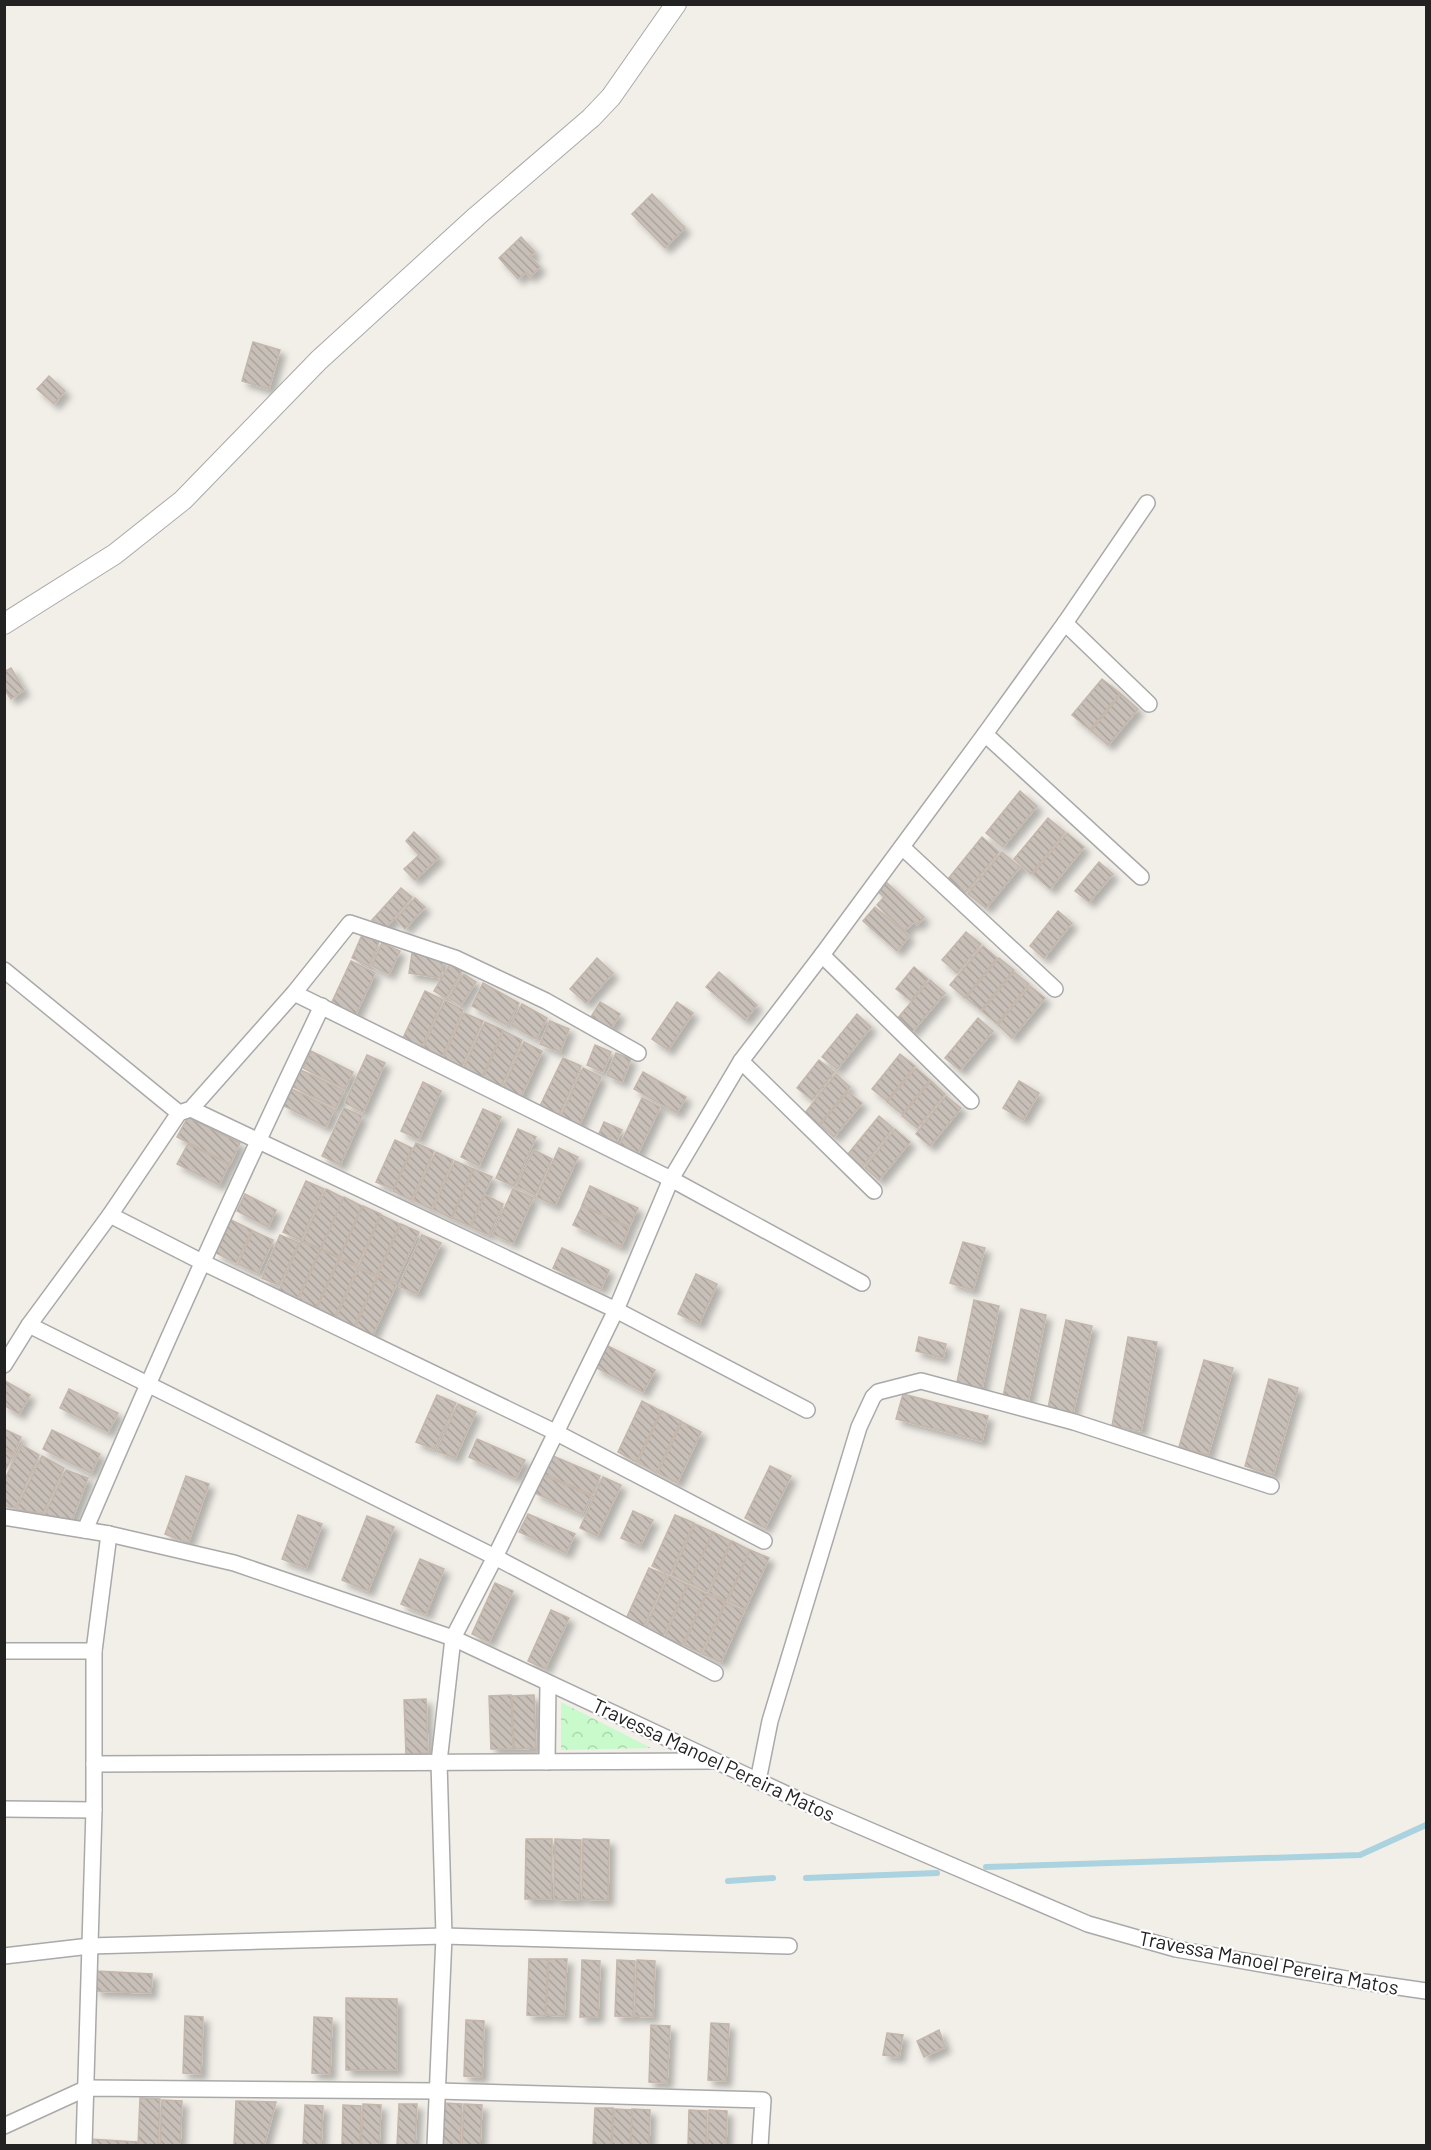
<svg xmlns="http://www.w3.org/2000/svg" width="1431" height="2150" font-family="Barlow,sans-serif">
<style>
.park{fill:url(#park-crowns)}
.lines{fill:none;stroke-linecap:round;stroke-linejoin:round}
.stream{stroke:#aad3df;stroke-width:6}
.building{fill:url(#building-back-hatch);stroke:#c4b6ab;stroke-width:1.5;filter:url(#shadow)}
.minor-casing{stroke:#a9a9a9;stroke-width:18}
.tertiary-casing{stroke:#a9a9a9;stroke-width:22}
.minor{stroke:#fff;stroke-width:15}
.tertiary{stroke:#fff;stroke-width:20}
.labels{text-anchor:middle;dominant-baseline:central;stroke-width:4.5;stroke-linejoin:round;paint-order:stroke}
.street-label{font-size:20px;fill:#222;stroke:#fff}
</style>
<defs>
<pattern id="park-crowns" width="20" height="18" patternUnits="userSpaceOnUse" patternTransform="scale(1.5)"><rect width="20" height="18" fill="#c8facc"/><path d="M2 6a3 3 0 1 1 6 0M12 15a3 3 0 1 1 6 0" fill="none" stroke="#acd6af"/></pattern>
<pattern id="building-back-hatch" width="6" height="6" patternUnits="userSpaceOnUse" patternTransform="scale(1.5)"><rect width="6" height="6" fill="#c7bfb8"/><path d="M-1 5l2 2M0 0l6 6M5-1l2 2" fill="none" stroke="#aba49e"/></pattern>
<filter id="shadow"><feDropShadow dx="5.5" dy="5.5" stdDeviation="3" flood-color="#0004"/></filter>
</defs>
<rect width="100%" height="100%" fill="#f2efe9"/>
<path class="park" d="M561 1702 651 1748 561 1750Z"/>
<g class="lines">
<g class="stream">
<path d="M986 1867 1360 1855 1426 1825"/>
<path d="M806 1878 937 1873"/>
<path d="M728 1881 773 1878"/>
</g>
</g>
<g class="building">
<path d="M652 194 685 228 665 248 632 214Z"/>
<path d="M521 237 535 252 530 256 540 267 530 277 526 272 518 279 499 258Z"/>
<path d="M253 342 280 350 269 389 242 381Z"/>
<path d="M49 376 65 391 54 404 37 389Z"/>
<path d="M11 668 24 690 11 699 4 689V672Z"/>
<path d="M1102 679 1120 693 1090 730 1072 715Z"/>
<path d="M1121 694 1138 709 1108 745 1091 731Z"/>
<path d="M1020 791 1037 806 1003 847 986 833Z"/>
<path d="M1048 818 1065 832 1031 874 1014 859Z"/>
<path d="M414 832 439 857 415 880 404 869 419 855 406 841Z"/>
<path d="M1067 833 1084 847 1050 889 1033 874Z"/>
<path d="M982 837 999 852 965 893 948 879Z"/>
<path d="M1002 852 1020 867 986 908 968 894Z"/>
<path d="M1099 862 1113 874 1089 902 1075 891Z"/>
<path d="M885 881 924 917 917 925 914 922 904 931 877 905 884 897 876 890Z"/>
<path d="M401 888 412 897 383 931 372 920Z"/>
<path d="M415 898 425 907 405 929 396 919Z"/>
<path d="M875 907 909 936 897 951 863 921Z"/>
<path d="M1058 911 1072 923 1044 958 1030 946Z"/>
<path d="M966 932 981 944 957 973 942 960Z"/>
<path d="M362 935 379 942 369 966 352 958Z"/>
<path d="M382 943 400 951 389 974 372 966Z"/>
<path d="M983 946 997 958 965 998 950 985Z"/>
<path d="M412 953 443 958 441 978 409 973Z"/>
<path d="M597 958 613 973 586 1003 570 989Z"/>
<path d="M999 958 1014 970 981 1010 966 998Z"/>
<path d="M351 961 375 973 355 1016 331 1004Z"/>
<path d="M450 964 462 971 446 998 434 991Z"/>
<path d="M914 967 928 979 911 1001 896 989Z"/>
<path d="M719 972 757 1005 745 1020 706 987Z"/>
<path d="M1014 972 1029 984 997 1024 982 1011Z"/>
<path d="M464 974 476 982 461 1005 449 998Z"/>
<path d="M930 980 945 993 912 1032 897 1019Z"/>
<path d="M483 983 519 1003 507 1025 472 1006Z"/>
<path d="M1030 986 1045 998 1012 1038 998 1025Z"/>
<path d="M425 991 443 1000 421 1048 402 1040Z"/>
<path d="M445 1001 463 1010 441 1059 422 1050Z"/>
<path d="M600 1002 620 1014 611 1029 591 1017Z"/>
<path d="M677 1002 693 1013 668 1050 652 1039Z"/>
<path d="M522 1004 547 1018 536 1039 511 1025Z"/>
<path d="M464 1013 483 1021 460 1070 442 1061Z"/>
<path d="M857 1014 871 1027 837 1069 822 1057Z"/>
<path d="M978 1018 993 1031 960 1070 945 1058Z"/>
<path d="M550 1021 569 1029 560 1052 540 1044Z"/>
<path d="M485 1022 503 1030 481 1079 463 1070Z"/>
<path d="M504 1031 522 1040 500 1089 482 1080Z"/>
<path d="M524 1042 542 1051 520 1099 502 1091Z"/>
<path d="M595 1045 611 1052 603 1072 587 1065Z"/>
<path d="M311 1051 353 1072 345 1089 303 1068Z"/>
<path d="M616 1053 631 1059 622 1082 607 1075Z"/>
<path d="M900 1054 915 1066 887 1101 872 1089Z"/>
<path d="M367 1055 385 1063 363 1112 345 1103Z"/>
<path d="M563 1058 581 1066 559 1115 540 1106Z"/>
<path d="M819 1060 834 1072 812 1100 797 1088Z"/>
<path d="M583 1068 601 1077 579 1126 561 1117Z"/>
<path d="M916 1068 930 1080 902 1114 887 1102Z"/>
<path d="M301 1070 344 1091 336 1108 293 1087Z"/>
<path d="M643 1072 686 1097 677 1113 634 1089Z"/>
<path d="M836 1074 850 1087 819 1125 805 1113Z"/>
<path d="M931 1081 945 1094 917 1128 902 1116Z"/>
<path d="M1019 1081 1039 1093 1023 1120 1003 1108Z"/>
<path d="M423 1082 441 1091 419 1139 401 1131Z"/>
<path d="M292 1089 334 1110 326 1127 284 1106Z"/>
<path d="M848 1092 862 1103 834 1137 820 1125Z"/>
<path d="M946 1096 961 1108 930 1146 916 1134Z"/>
<path d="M642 1098 660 1107 637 1155 619 1147Z"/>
<path d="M344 1108 362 1116 340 1165 322 1156Z"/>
<path d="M483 1109 501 1117 479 1166 461 1157Z"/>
<path d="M879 1116 893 1128 862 1167 848 1154Z"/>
<path d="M188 1117 240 1143 230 1164 177 1137Z"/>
<path d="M604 1122 622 1130 615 1145 598 1136Z"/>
<path d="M518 1129 536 1137 514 1186 496 1178Z"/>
<path d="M895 1129 910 1142 879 1180 865 1168Z"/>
<path d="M395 1140 412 1148 393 1189 376 1182Z"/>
<path d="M416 1143 434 1151 411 1200 393 1191Z"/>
<path d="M188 1144 229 1164 219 1185 177 1164Z"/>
<path d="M559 1148 578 1157 555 1205 537 1197Z"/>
<path d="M534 1150 552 1159 535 1195 517 1186Z"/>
<path d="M436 1152 453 1160 431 1209 413 1200Z"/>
<path d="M455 1161 473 1169 451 1218 433 1209Z"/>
<path d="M474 1169 492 1177 470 1226 452 1218Z"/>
<path d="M306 1181 324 1189 301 1240 283 1232Z"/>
<path d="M590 1186 638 1208 629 1227 582 1205Z"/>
<path d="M326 1189 344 1198 320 1249 303 1241Z"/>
<path d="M513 1189 533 1198 513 1243 493 1234Z"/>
<path d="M245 1194 276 1210 268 1227 237 1211Z"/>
<path d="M485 1195 503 1204 489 1235 471 1227Z"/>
<path d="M344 1197 362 1206 339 1257 321 1249Z"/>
<path d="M363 1206 381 1214 357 1265 340 1257Z"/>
<path d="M582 1206 629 1228 621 1247 573 1225Z"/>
<path d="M381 1215 400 1224 376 1275 359 1267Z"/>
<path d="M231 1220 252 1230 236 1263 216 1253Z"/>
<path d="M401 1224 419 1232 395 1283 378 1275Z"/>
<path d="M253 1231 273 1240 258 1273 238 1264Z"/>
<path d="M280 1235 299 1243 279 1285 262 1278Z"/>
<path d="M422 1235 441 1243 417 1294 399 1286Z"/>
<path d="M301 1241 320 1250 296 1301 278 1293Z"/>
<path d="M963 1242 985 1248 973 1290 950 1283Z"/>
<path d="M562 1248 609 1270 601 1289 553 1268Z"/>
<path d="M321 1250 339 1258 315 1310 298 1301Z"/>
<path d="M340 1259 358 1267 334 1318 316 1310Z"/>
<path d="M359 1269 377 1277 353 1328 335 1320Z"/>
<path d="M696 1274 717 1284 699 1324 678 1314Z"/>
<path d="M378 1277 396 1285 372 1336 355 1328Z"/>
<path d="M974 1300 999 1306 981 1393 956 1387Z"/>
<path d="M1021 1309 1046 1315 1028 1402 1003 1397Z"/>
<path d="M1066 1320 1092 1326 1073 1413 1048 1408Z"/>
<path d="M919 1337 946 1344 943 1358 916 1351Z"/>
<path d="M1128 1337 1157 1342 1141 1431 1112 1426Z"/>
<path d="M606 1345 655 1370 643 1392 595 1367Z"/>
<path d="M1204 1360 1233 1368 1208 1455 1179 1447Z"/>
<path d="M1269 1379 1298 1388 1273 1475 1245 1466Z"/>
<path d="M5 1381 30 1395 19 1414 4 1405Z"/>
<path d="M69 1389 118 1413 108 1432 60 1408Z"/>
<path d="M903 1394 988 1416 982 1441 896 1419Z"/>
<path d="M437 1395 456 1403 434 1449 416 1442Z"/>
<path d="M642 1401 661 1411 636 1462 618 1452Z"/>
<path d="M458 1404 476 1412 455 1458 437 1451Z"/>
<path d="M662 1411 681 1421 656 1473 638 1462Z"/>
<path d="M682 1422 701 1432 677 1483 658 1473Z"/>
<path d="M4 1429 21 1437 14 1454 4 1449Z"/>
<path d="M52 1430 100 1454 91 1473 43 1449Z"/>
<path d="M477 1439 525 1460 516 1478 469 1457Z"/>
<path d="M22 1445 39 1455 15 1508 4 1506V1481Z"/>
<path d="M4 1450 13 1455 5 1471H4Z"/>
<path d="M42 1456 64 1468 43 1513 16 1510Z"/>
<path d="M553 1456 600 1476 592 1495 544 1474Z"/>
<path d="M770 1466 791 1476 765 1528 745 1518Z"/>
<path d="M66 1470 88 1478 72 1520 45 1515Z"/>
<path d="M543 1475 591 1496 582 1514 535 1493Z"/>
<path d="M186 1476 209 1484 188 1543 165 1534Z"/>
<path d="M603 1477 621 1485 597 1536 580 1528Z"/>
<path d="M633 1511 653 1520 640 1546 621 1538Z"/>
<path d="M528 1514 575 1534 566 1553 519 1532Z"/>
<path d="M298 1515 322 1524 306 1568 282 1559Z"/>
<path d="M675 1515 694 1523 670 1574 652 1566Z"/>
<path d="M367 1516 394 1527 368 1591 342 1580Z"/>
<path d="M695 1524 713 1532 689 1583 672 1575Z"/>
<path d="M713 1532 731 1541 707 1592 690 1583Z"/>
<path d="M732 1541 750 1550 726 1601 709 1593Z"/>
<path d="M750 1550 769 1558 745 1609 728 1601Z"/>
<path d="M420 1559 444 1569 426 1614 401 1604Z"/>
<path d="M649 1568 667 1576 643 1627 626 1619Z"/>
<path d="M669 1576 687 1585 663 1636 646 1628Z"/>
<path d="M495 1583 513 1591 489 1642 472 1634Z"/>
<path d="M688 1585 706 1594 682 1645 665 1637Z"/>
<path d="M707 1594 725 1602 701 1653 684 1645Z"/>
<path d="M726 1603 744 1611 721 1662 703 1654Z"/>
<path d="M551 1610 569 1618 545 1669 528 1661Z"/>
<path d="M511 1695 513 1749H491L489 1696Z"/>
<path d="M534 1695 536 1748 514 1749 512 1696Z"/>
<path d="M426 1699 428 1753 406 1754 404 1700Z"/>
<path d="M526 1839H552L551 1899H525Z"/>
<path d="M555 1839 581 1840 579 1900 554 1899Z"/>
<path d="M583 1839 609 1840 608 1900 582 1899Z"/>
<path d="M529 1959H548L545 2016 527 2015Z"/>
<path d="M549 1959H567L564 2016 546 2015Z"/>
<path d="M582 1960 600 1961 598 2017H580Z"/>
<path d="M617 1960 635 1961 633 2017 615 2016Z"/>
<path d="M637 1960 655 1961 653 2017 635 2016Z"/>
<path d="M96 1971 152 1974 151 1993 96 1991Z"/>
<path d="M346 1998 397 1999V2070H346Z"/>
<path d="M185 2016 203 2017 201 2074 183 2073Z"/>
<path d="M314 2017 332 2018 330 2074 312 2073Z"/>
<path d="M466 2020 484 2021 482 2077 464 2076Z"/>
<path d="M711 2023 729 2024 726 2081 708 2080Z"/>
<path d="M651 2025 670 2026 667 2083 649 2082Z"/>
<path d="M939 2030 945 2047 924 2057 917 2041Z"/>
<path d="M887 2033 903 2035 899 2057 883 2055Z"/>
<path d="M140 2098 160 2099 158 2146H138Z"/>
<path d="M162 2100 182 2101 180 2146H160Z"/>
<path d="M236 2101 276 2102 264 2146H234Z"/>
<path d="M444 2103 462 2104 460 2146H442Z"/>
<path d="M363 2104 381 2105 379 2146H361Z"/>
<path d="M399 2104H417L415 2146H397Z"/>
<path d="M464 2104 482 2105 480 2146H462Z"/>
<path d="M305 2105 323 2106 321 2146H303Z"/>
<path d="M343 2105 361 2106 360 2146H342Z"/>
<path d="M595 2108H613L611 2146H593Z"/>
<path d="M614 2109 632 2110 630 2146H612Z"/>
<path d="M632 2109 650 2110 649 2146H631Z"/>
<path d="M689 2110 707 2111 706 2146H688Z"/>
<path d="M709 2110 727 2111 726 2146H708Z"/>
<path d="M89 2139 137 2142V2146H89Z"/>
</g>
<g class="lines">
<g class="minor-casing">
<g id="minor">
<path d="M1065 623 1149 704"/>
<path d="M985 734 1141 877"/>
<path d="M902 847 1055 989"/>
<path d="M822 955 971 1101"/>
<path d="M4 970 179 1113"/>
<path d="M294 993 671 1179 862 1283"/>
<path d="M741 1061 874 1191"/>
<path d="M191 1109 616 1310 807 1410"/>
<path d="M110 1215 204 1263 555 1432 764 1541"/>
<path d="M29 1325 495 1557 715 1673"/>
<path d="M4 1365 29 1325 110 1215 179 1113 191 1109 294 993 350 923 455 958 546 1001 638 1053"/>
<path d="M4 1517 109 1534 234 1563 453 1638 799 1800 1088 1924 1176 1949 1364 1982 1426 1991"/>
<path d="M85 1530C160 1354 239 1179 322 1006"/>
<path d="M4 1651H94"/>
<path d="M547 1762 548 1683"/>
<path d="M94 1764 712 1761"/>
<path d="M758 1781 770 1721 859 1427 873 1397 878 1392 921 1381 1074 1422 1271 1486"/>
<path d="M4 1809 94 1810"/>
<path d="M4 1956 90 1946 444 1936 789 1946"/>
<path d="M4 2126 87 2088 437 2091 763 2100 760 2146"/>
<path d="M84 2146 94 1810V1651L109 1534"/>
<path d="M435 2146 444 1936 439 1762 453 1638 495 1557 616 1310 671 1179 741 1061 822 955 985 734 1065 623 1147 503"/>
</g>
</g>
<g class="tertiary-casing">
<path id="tertiary" d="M4 624 115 554 183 500 319 360 477 216 591 118 611 97 676 4"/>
</g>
<use href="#minor" class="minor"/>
<use href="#tertiary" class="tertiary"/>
</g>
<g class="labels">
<g class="street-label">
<text transform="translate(714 1759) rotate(25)">Travessa Manoel Pereira Matos</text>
<text transform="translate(1269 1962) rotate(11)">Travessa Manoel Pereira Matos</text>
</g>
</g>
<rect width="1431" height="2150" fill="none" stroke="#222222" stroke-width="12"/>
</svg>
